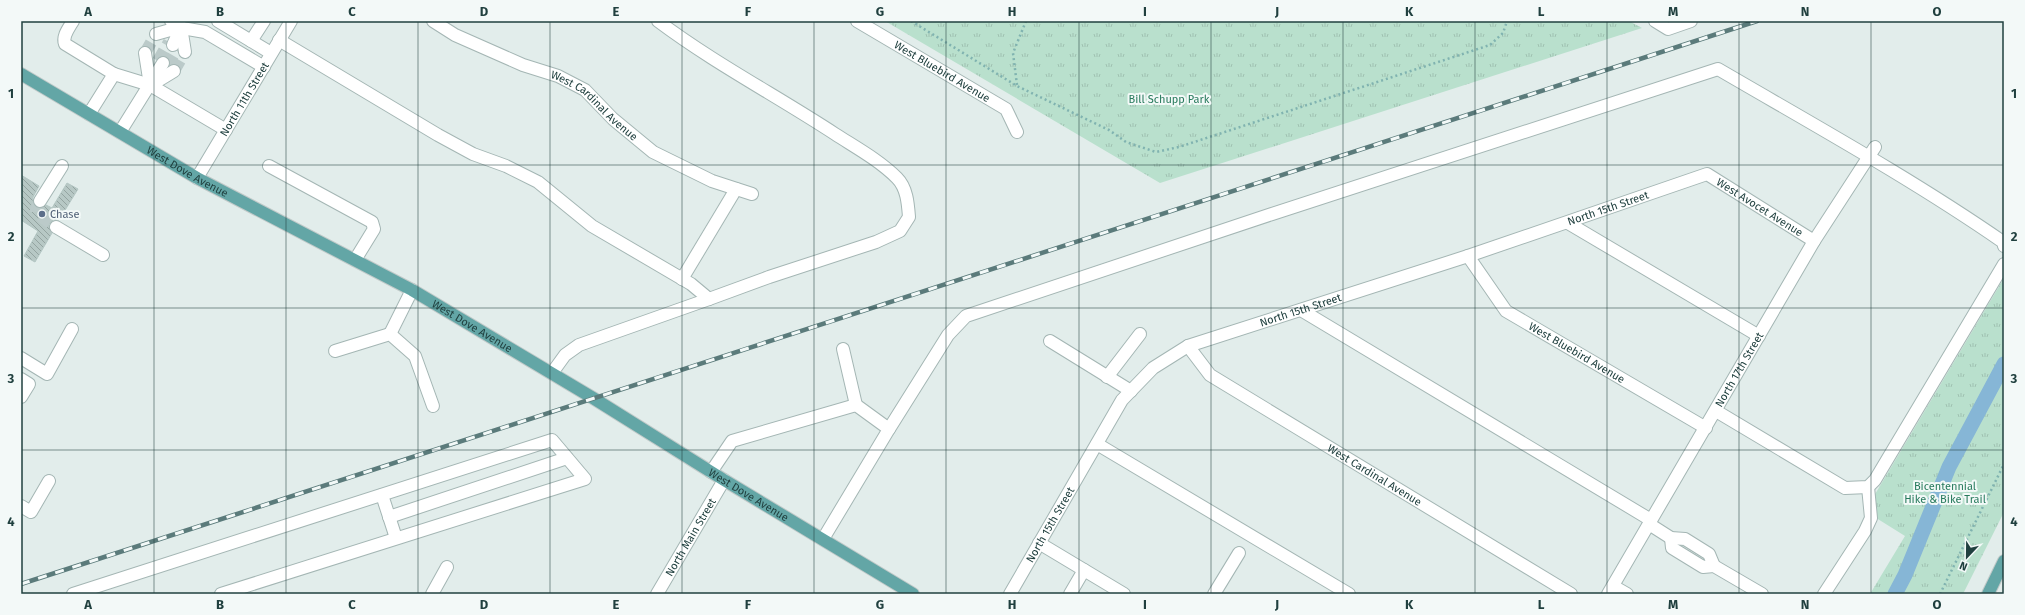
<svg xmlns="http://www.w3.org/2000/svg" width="2025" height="615" font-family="'Fira Sans',sans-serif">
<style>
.grass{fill:url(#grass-tufts)}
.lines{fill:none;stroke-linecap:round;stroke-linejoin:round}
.canal{stroke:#86b6d6;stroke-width:15}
.building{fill:url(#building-back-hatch);stroke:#b4c7c4}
.minor-tunnel{stroke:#bbcac9;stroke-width:12;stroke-dasharray:12 6;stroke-linecap:butt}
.minor-casing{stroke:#a4b6b4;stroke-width:14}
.major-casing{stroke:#c1cac9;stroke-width:14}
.path{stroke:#80b3b0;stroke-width:2.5;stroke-dasharray:2 3;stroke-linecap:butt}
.minor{stroke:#fff;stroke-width:12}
.major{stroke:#63a6a6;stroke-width:12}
.rail-casing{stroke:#5b7b7b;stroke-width:4.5}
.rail{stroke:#f3f9f8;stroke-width:3;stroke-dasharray:9;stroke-linecap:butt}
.grid{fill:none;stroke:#20403f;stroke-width:1;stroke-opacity:0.55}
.service-dot{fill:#5c6f8a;stroke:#f3f9f8;stroke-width:1.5}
.labels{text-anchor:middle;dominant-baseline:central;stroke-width:4;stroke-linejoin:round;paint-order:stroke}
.street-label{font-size:11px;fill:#20403f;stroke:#f3f9f8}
.park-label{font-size:11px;fill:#277a5c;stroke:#f3f9f8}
.service-label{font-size:11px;fill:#4e5e75;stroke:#f3f9f8;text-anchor:start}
.neatline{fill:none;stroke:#20403f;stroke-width:1.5}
.grid-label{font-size:13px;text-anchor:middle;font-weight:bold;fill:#20403f}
</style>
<defs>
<pattern id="grass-tufts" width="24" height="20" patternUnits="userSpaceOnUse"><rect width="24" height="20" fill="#b9e0cd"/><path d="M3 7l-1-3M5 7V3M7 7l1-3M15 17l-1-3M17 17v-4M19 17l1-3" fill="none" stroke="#9fc1b1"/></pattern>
<pattern id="building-back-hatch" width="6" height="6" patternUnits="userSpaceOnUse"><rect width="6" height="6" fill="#b7c8c5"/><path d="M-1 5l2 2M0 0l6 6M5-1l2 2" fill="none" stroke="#94a4a1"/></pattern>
</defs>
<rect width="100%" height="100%" fill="#e2edeb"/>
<g class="grass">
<path d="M885 21H1629L1642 28 1160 183Z"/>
<path d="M2004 278V512L1963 594H1870L1905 536 1865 511Z"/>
</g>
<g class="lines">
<path class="canal" d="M1895 594 1905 575 1949 467 2004 364"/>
</g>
<path class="building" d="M21 175 39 186 33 197V201L36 207 39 208 46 205 52 208 67 183 78 189 59 220H53L49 224V227L52 233 35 262 24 256 38 231 21 220Z"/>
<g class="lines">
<g class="minor-tunnel">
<path d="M145 53 156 34"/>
<path d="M158 61 169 42"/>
<path d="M167 66 178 47"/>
<path d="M174 71 185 52"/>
<path d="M40 201 36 209V213L56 227"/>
</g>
<g class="minor-casing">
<g id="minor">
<path d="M73 21C69 28 62 36 65 44L114 74 89 114"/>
<path d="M171 21 182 28 205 32 264 67"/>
<path d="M218 21 271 53"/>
<path id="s1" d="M433 21 455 35 523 65 558 76 585 90 613 119 653 152 712 181 752 194"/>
<path d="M658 21C714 63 777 96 835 134 855 147 879 160 897 178 907 188 908 204 909 217L900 231 876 242 769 277 709 299"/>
<path id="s2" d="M857 21 1006 109 1017 132"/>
<path d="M1655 21 1668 29 1691 21"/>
<path d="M181 27 185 52"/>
<path d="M156 34 181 27"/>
<path d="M279 40 438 135 473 154 506 166 538 182 592 226 691 284 709 299 579 345 565 355 552 373"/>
<path d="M251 41 264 21"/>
<path d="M173 45 181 27"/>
<path d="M145 53 150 85"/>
<path d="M114 74 150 85 226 130"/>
<path d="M151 85 174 71"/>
<path d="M120 132 163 63"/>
<path d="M269 166 372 222 374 229 355 260"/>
<path id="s3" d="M197 178 291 21"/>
<path d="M40 201 62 166"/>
<path d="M1568 223 1759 336"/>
<path d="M56 227 103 255"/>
<path id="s4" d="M1468 256 1506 311 1706 428"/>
<path d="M682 279 736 189"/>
<path d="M1301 310 1651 520"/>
<path d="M390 334 412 290"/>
<path d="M1050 341 1131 391"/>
<path id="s5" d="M1188 346 1210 375 1571 594"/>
<path d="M843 349 856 405"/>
<path d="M335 351 390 334 415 356 433 406"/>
<path d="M21 358 47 374 72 329"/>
<path d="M1107 377 1140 334"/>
<path d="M21 379 29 384 21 397"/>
<path d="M1716 411 1845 488 1868 487 1875 480 2004 264"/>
<path d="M889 429 948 335 966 316 1272 214 1718 69C1814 125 1912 179 2003 242L2004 246"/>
<path d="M1097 444 1349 594"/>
<path d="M711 472 732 441 856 405 889 429 823 539"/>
<path d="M382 495 396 538"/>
<path d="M21 506 31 512 49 481"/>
<path d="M389 517 567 458"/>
<path d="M1649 524 1671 538 1685 539 1709 554 1714 566"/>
<path d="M1671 538 1672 548 1703 567 1714 566 1762 594"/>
<path d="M1039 543 1124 594"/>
<path d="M1613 586 1627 594"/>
<path d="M73 594 552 440 585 479 221 594"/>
<path d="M432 594 447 567"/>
<path id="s6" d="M657 594 724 480"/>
<path id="s7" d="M1010 594 1122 400 1153 368 1188 346 1468 256 1707 174 1814 241"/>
<path d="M1070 594 1084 570"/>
<path d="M1214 594 1239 553"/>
<path id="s8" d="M1608 594 1814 241 1875 147"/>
<path d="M1824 594 1865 531 1871 518 1868 487"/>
</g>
</g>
<g class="major-casing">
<g id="major">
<path id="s9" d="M21 74 197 178 412 290 593 398 724 480 913 594"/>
<path d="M1988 594 2004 561"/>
</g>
</g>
<g class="path">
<path d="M911 21 1017 86 1109 130 1126 142 1156 152 1179 147 1490 45 1503 33 1507 21"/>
<path d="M1017 85 1013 53 1026 21"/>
<path d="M1940 594 2004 464"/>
</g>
<use href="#minor" class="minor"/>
<use href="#major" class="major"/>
<g class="rail-casing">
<path id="rail" d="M21 584 1757 21"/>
</g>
<use href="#rail" class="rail"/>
</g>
<path class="grid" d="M154 21V594M286 21V594M418 21V594M550 21V594M682 21V594M814 21V594M946 21V594M1079 21V594M1211 21V594M1343 21V594M1475 21V594M1607 21V594M1739 21V594M1871 21V594M21 165H2004M21 308H2004M21 450H2004"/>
<circle class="service-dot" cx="42" cy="214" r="4"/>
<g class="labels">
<g class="street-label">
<text stroke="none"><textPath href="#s2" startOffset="99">West Bluebird Avenue</textPath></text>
<text stroke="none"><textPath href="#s3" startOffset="92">North 11th Street</textPath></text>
<text stroke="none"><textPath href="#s1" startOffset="184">West Cardinal Avenue</textPath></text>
<text stroke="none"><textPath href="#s9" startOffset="193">West Dove Avenue</textPath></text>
<text stroke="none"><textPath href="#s7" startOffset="919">West Avocet Avenue</textPath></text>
<text stroke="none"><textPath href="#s7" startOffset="752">North 15th Street</textPath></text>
<text stroke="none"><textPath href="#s7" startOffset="428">North 15th Street</textPath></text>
<text stroke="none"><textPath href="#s9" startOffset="517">West Dove Avenue</textPath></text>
<text stroke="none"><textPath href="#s4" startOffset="149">West Bluebird Avenue</textPath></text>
<text stroke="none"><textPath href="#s8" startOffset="260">North 17th Street</textPath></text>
<text stroke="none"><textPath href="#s5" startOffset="229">West Cardinal Avenue</textPath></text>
<text stroke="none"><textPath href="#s9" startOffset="841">West Dove Avenue</textPath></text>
<text stroke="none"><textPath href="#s7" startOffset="80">North 15th Street</textPath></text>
<text stroke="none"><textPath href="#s6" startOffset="66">North Main Street</textPath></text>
</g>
<g class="park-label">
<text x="1169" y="99">Bill Schupp Park</text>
<text x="1945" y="486">Bicentennial<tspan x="1945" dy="13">Hike &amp; Bike Trail</tspan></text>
</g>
<g class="service-label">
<text x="50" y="214">Chase</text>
</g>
</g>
<rect width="2025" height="615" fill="none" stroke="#f3f9f8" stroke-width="44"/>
<g transform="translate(1967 557) rotate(202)" stroke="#f3f9f8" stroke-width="3" paint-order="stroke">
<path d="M0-3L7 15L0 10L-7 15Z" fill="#20403f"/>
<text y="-6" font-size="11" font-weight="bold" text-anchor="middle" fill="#20403f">N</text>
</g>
<rect x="22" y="22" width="1981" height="571" class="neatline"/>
<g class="grid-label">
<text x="88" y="16">A</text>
<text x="220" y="16">B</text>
<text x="352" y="16">C</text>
<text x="484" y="16">D</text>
<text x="616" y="16">E</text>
<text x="748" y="16">F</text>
<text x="880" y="16">G</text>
<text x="1012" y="16">H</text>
<text x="1145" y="16">I</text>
<text x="1277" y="16">J</text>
<text x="1409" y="16">K</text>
<text x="1541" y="16">L</text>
<text x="1673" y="16">M</text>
<text x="1805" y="16">N</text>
<text x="1937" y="16">O</text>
<text x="11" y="98">1</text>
<text x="2014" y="98">1</text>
<text x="11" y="241">2</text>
<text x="2014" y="241">2</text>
<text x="11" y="383">3</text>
<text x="2014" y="383">3</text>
<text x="11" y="526">4</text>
<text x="2014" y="526">4</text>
<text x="88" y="609">A</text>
<text x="220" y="609">B</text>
<text x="352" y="609">C</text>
<text x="484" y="609">D</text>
<text x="616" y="609">E</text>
<text x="748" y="609">F</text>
<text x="880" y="609">G</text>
<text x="1012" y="609">H</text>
<text x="1145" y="609">I</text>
<text x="1277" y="609">J</text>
<text x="1409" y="609">K</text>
<text x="1541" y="609">L</text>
<text x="1673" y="609">M</text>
<text x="1805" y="609">N</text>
<text x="1937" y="609">O</text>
</g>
</svg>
